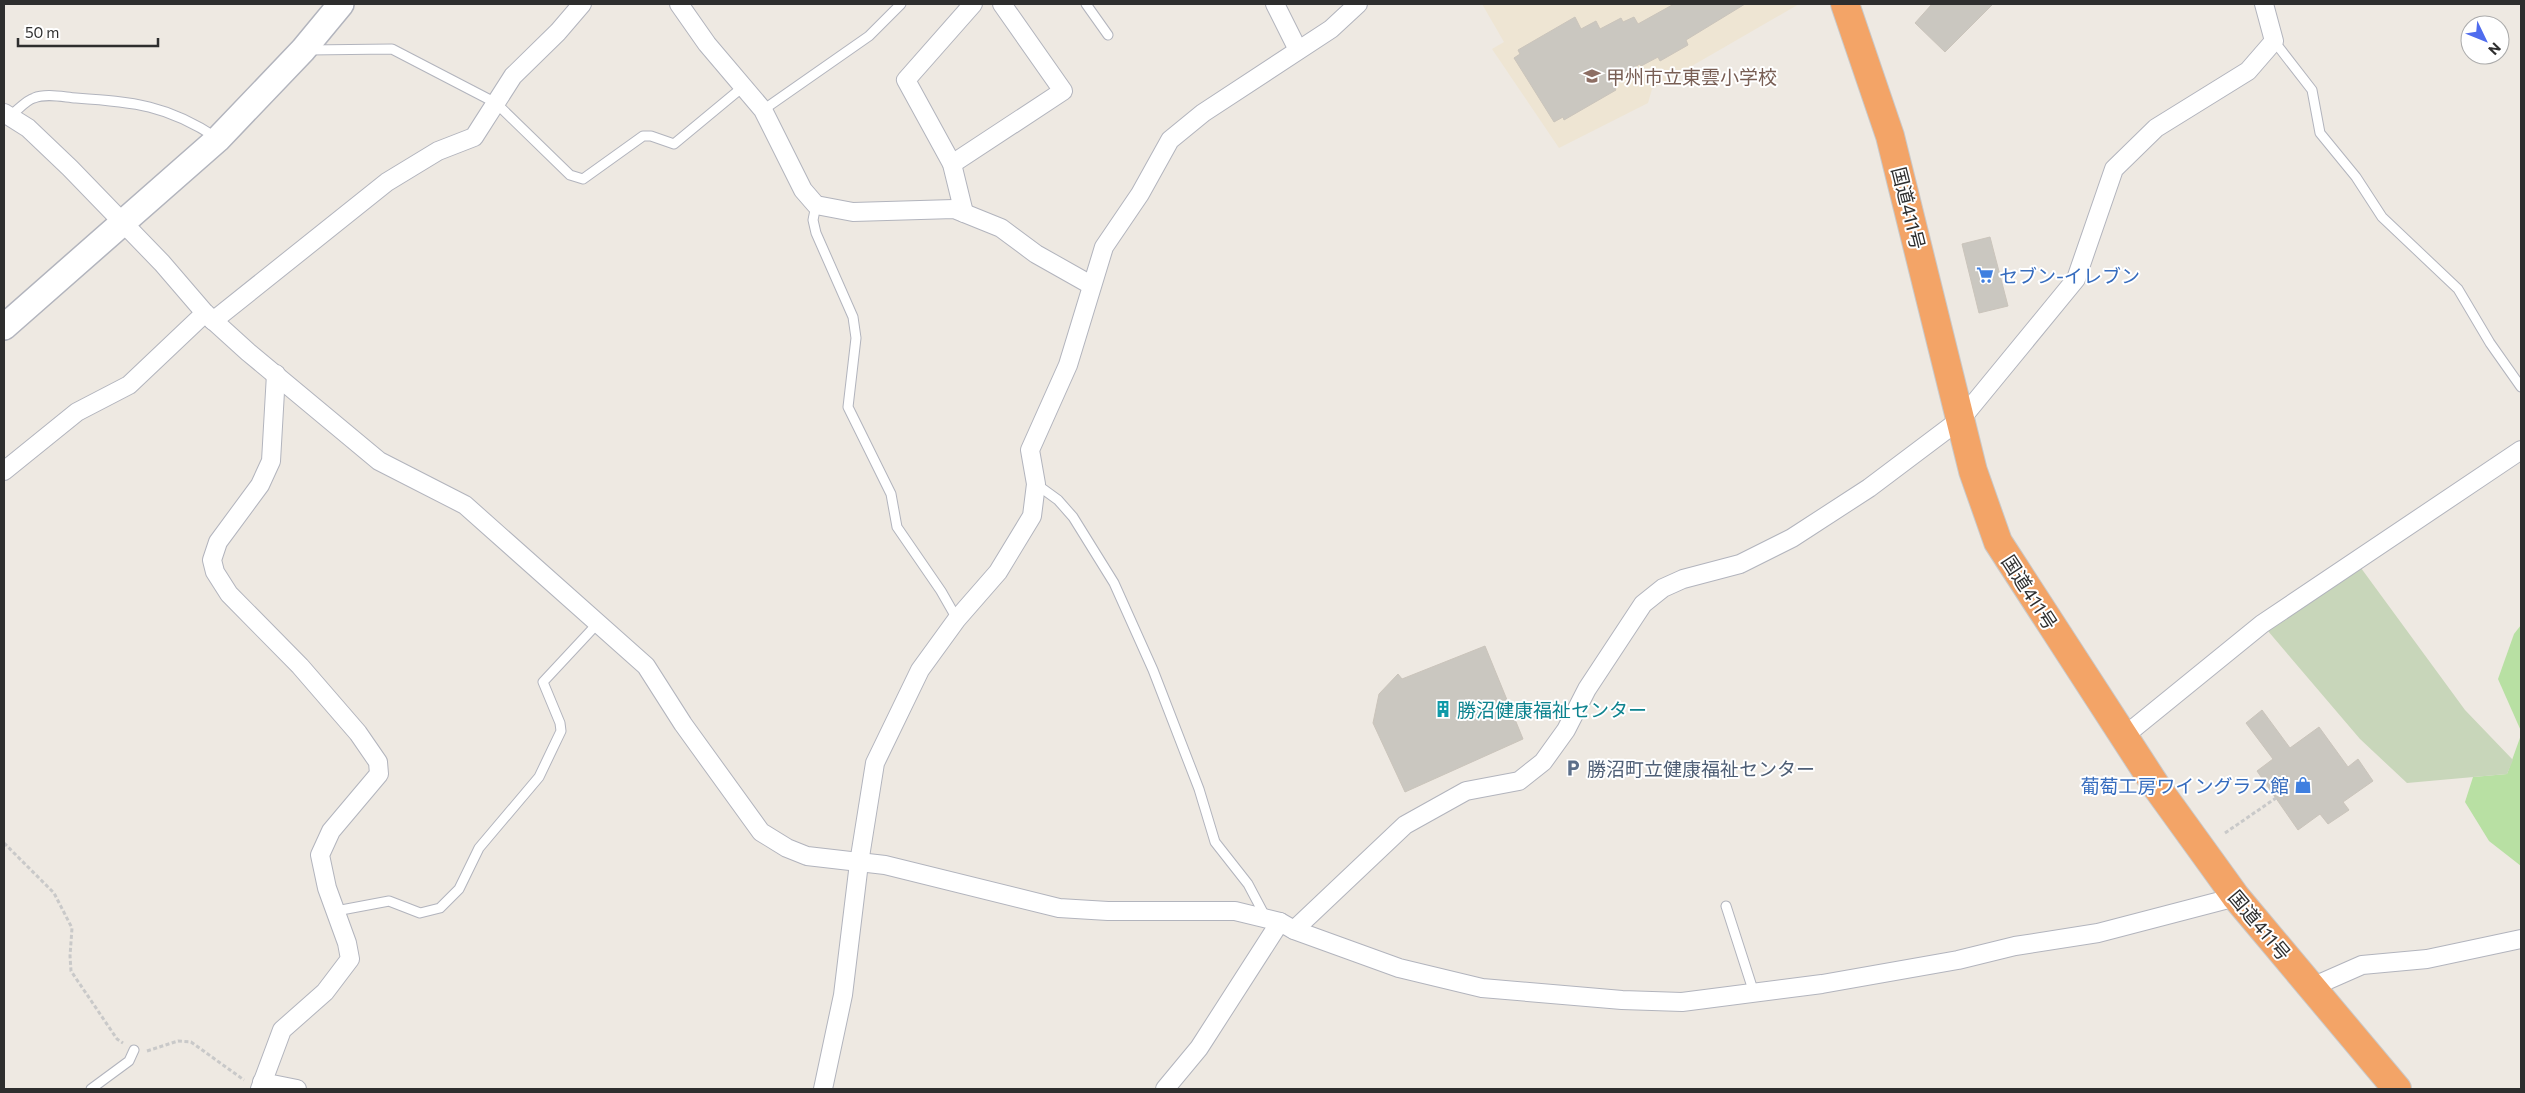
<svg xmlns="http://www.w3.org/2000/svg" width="2525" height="1093" font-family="Commissioner,'Noto Sans JP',sans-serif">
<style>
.education{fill:#eee5d3}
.green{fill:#b8e0a3}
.cemetery{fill:#c8d6ba}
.building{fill:#cac7c0;stroke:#cac4bb}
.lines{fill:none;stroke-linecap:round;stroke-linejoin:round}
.lane-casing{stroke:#b2b4bd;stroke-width:11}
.street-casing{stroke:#b2b4bd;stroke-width:20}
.secondary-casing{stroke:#b2b4bd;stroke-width:28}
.highway-casing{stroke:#c9c9c9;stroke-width:30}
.path{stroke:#c9c9c9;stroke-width:3;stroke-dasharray:4 2.5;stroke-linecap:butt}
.lane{stroke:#fff;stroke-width:9}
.street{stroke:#fff;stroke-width:18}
.secondary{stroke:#fff;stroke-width:25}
.highway{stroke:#f3a467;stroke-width:28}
.labels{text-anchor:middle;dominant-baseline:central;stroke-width:4;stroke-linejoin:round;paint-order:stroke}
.education-label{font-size:19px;fill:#785e54;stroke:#fff;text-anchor:start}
.street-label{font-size:19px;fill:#2e2e2e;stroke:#fff}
.shop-label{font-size:19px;fill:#366cbe;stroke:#fff;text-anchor:start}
.culture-label{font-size:19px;fill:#0d838f;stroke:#fff;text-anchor:start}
.service-label{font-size:19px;fill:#4e5e75;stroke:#fff;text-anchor:start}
</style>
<rect width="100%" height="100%" fill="#eee9e2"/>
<path class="education" d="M1482 4H1799L1652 89 1648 103 1559 148 1492 49 1504 42Z"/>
<g class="green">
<path d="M2521 625V731L2498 679 2514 634Z"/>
<path d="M2521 735V866L2489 841 2465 802 2473 777 2507 774Z"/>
</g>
<path class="cemetery" d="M2361 568 2465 710 2513 760 2507 774 2407 783 2360 739 2262 624Z"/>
<g class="building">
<path d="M1674 4H1745L1686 40 1688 45 1660 61 1658 57 1641 66 1640 64 1610 80 1616 90 1564 120 1563 117 1554 122 1514 58 1520 54 1518 50 1575 17 1581 29 1596 21 1600 29 1621 18 1623 22 1634 17 1638 24Z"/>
<path d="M1932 4H1993L1945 52 1915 23Z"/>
<path d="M1990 237 2008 306 1979 313 1962 244Z"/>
<path d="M1485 646 1523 739 1405 792 1373 723 1379 694 1398 674 1402 679Z"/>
<path d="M2262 710 2290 748 2319 727 2348 767 2358 759 2373 781 2343 802 2349 810 2328 824 2320 814 2298 830 2257 771 2273 759 2246 723Z"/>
</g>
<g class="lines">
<g class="lane-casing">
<g id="lane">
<path d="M1086 4 1108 35"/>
<path d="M2274 41 2312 90 2320 133 2356 177 2382 217 2458 289 2490 343 2521 387"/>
<path d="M308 50 392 49 496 103 570 175 583 179 643 136H651L674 144 744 86"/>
<path d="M763 110 869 36 901 4"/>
<path d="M10 116C17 111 26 100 34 98 46 93 63 97 76 98 134 102 167 105 217 138"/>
<path d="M816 205 813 220 816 233 853 317 856 338 848 407 891 494 897 527 941 591 957 619"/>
<path d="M1036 484 1058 500 1073 517 1114 583 1153 670 1199 789 1215 842 1248 884 1266 918"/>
<path d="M1726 906 1754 993"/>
<path d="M336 911 389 901 420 913 440 908 459 889 479 848 539 777 561 731 560 723 543 682 598 623"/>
<path d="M91 1089 129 1061 134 1050"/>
</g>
</g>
<g class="street-casing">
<g id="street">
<path d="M679 4 707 44 763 110 803 190 816 205 853 212 954 209 1001 228 1036 254 1091 285"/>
<path d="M1275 4 1298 50"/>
<path d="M4 113 28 128 70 168 162 263 205 313 248 352 379 461 465 505 646 666 683 724 761 832 787 848 807 856 885 865 1059 908 1108 911H1235L1280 922 1294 930 1399 968 1482 988 1622 1000 1682 1002 1822 984 1958 960 2015 946 2098 933 2236 897"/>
<path d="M952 164 1063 91 1002 4"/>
<path d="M964 213 952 164 906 80 973 4"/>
<path d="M213 321 387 182 438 151 474 137 513 76 558 32 582 4"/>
<path d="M4 471 77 412 129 385 205 313"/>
<path d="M2123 737 2262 624 2521 450"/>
<path d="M1294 930 1405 825 1466 791 1519 781 1543 762 1566 730 1587 689 1643 604 1663 588 1683 579 1740 564 1792 538 1869 488 1962 418 2076 279 2114 169 2156 128 2248 71 2274 41 2264 4"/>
<path d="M2312 987 2362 965 2427 959 2521 939"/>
<path d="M262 1082 297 1089"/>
<path d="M260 1089 282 1030 325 992 350 959 347 943 327 888 320 855 331 831 379 774 378 762 358 733 300 666 229 594 215 572 212 560 218 542 260 485 271 461 276 374"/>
<path d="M823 1089 843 995 859 863 875 763 920 670 957 619 998 572 1032 516 1036 484 1030 450 1068 365 1104 247 1140 194 1170 140 1203 113 1331 29 1358 4"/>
<path d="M1165 1089 1199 1048 1280 922"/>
</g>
</g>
<g class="secondary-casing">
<path id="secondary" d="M4 327 218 139 303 50 341 4"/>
</g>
<g class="highway-casing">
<path id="highway" d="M1845 4 1890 136 1973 471 1998 542 2158 789 2236 897 2397 1089"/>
</g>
<g class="path">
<path d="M2225 833 2276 798"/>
<path d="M4 843 54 893 72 928 70 956 71 971 117 1039 123 1043"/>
<path d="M147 1051 178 1041 191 1042 244 1080"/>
</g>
<use href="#lane" class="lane"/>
<use href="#street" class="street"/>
<use href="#secondary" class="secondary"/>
<use href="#highway" class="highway"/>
</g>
<defs>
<g id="school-bare" transform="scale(1.35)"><path d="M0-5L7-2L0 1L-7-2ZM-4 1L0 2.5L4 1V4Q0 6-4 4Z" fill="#8d6e63" stroke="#fff" stroke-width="2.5" paint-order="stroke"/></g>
<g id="supermarket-bare" transform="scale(1.35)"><path d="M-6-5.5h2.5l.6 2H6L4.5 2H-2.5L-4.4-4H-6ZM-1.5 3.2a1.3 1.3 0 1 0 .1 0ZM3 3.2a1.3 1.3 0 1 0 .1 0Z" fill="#3f7fe0" stroke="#fff" stroke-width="2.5" paint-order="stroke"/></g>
<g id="building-bare" transform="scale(1.35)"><path d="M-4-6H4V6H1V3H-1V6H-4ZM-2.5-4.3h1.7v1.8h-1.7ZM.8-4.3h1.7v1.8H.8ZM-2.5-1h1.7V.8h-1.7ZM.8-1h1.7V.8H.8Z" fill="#0f9aa8" stroke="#fff" stroke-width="2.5" paint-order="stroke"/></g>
<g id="parking-bare" transform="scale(1.35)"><path d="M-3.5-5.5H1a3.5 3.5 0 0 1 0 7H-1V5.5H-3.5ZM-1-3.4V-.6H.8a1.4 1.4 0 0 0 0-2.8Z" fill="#5c6f8a" stroke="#fff" stroke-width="2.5" paint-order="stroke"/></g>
<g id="shop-bare" transform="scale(1.35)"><path d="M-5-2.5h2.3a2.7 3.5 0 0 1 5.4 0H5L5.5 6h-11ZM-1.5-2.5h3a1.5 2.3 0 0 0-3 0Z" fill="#3f7fe0" stroke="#fff" stroke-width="2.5" paint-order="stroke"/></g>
</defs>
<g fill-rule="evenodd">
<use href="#school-bare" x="1592" y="76"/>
<use href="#supermarket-bare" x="1985" y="275"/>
<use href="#building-bare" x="1443" y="709"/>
<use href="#parking-bare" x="1573" y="768"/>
<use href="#shop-bare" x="2303" y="785"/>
</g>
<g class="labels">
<g class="education-label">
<text x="1606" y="76">甲州市立東雲小学校</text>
</g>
<g class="street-label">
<text transform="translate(1909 208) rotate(76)">国道411号</text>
<text transform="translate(2030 592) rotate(57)">国道411号</text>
<text transform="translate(2260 925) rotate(50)">国道411号</text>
</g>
<g class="shop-label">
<text x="1999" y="275">セブン-イレブン</text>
<text x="2289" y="785" text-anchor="end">葡萄工房ワイングラス館</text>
</g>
<g class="culture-label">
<text x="1457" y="709">勝沼健康福祉センター</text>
</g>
<g class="service-label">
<text x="1587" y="768">勝沼町立健康福祉センター</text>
</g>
</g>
<rect width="2525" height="1093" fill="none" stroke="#2e2e2e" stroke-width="10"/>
<g transform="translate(2485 40) rotate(133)"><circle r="24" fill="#ffffff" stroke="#ababab"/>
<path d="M0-4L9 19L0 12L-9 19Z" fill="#4f6cee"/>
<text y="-8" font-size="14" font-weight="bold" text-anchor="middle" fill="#2e2e2e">N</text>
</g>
<path d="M18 38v8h140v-8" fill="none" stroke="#2e2e2e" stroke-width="2.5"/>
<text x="25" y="38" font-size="15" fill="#2e2e2e" stroke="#ffffff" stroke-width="4" paint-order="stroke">50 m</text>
</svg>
